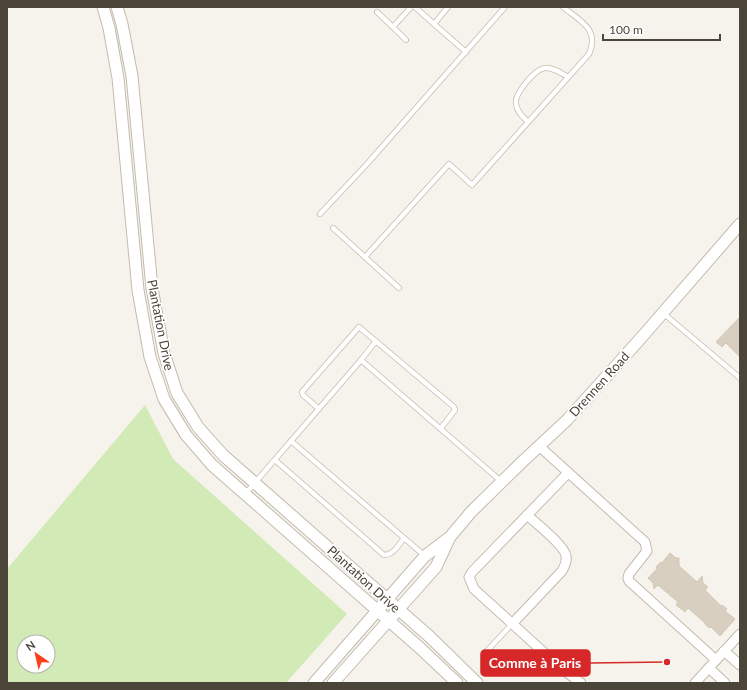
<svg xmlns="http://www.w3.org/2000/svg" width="747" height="690" font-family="Lato,sans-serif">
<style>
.green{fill:#d2eab5;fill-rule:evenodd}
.building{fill:#d8cfc1;stroke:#d3c7b4}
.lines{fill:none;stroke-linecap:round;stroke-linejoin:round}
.service-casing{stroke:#c2bbae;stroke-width:6}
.minor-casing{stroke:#c2bbae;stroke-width:11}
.tertiary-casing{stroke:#c2bbae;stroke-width:13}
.service{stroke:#fff;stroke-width:4.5}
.minor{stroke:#fff;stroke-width:9}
.tertiary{stroke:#fff;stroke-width:11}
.labels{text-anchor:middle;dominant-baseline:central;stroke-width:3.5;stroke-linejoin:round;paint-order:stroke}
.street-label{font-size:13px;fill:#4b4439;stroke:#fff}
.leader{fill:none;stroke:#d62828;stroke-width:1.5}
.callout-dot{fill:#d62828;stroke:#fff;stroke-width:1.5}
.callout{fill:#d62828;stroke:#d62828;stroke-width:1.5}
.callout-label{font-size:14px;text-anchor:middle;font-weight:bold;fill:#fff}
</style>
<rect width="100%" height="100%" fill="#f6f3ec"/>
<path class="green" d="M145 405 173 459 347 614 286 683H7V569ZM24 642H48V666H24Z"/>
<g class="building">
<path d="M740 317V357L726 343 722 347 716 342Z"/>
<path d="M670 553 676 558H679V566L697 582 702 576 703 583 708 587 705 590 721 606 722 605 727 609 725 611 735 619 720 636 711 627 709 628 705 624V623L688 608 685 612 679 607 676 605 678 602 658 585 654 589 653 583 648 578 657 569 656 567 661 562 662 563Z"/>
</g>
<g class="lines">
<g class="service-casing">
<g id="service">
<path d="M415 7 434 24"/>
<path d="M448 7 434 24 466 52"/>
<path d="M377 12 393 27 411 7"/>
<path d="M393 27 406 40"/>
<path d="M528 122C523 117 517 112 516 104 514 94 535 69 545 68 553 67 561 73 568 77"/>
<path d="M320 214 367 164 505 7"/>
<path d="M333 228 399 288"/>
<path d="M365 257 449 164 472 185 589 54C600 29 580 21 563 7"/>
<path d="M663 313 740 378"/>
<path d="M361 360 376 341"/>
<path d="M319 409 303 395 302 392 359 327 454 407 455 410 441 428"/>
<path d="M291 441 361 360 502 482"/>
<path d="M275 460 384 555C393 555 399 545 404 538"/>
<path d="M246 493 291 441 425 556"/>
<path d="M485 653 512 624"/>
</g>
</g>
<g class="minor-casing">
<g id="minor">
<path d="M539 446 645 542 647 551 629 574 628 578 629 581 716 660"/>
<path d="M568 473 472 572 469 577 474 589 561 668 581 683"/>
<path d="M512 624 562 571C565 566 567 562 566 556 565 546 536 523 527 515"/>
<path d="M724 651 740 665"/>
<path d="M709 668 725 683"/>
<path d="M695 683 740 634"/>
</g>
</g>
<g class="tertiary-casing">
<g id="tertiary">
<path d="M103 7 109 28 118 78 138 290 150 357 164 399 186 435 212 465 420 648 457 683"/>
<path d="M117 7 122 24 132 76 152 288 164 353 177 393 198 427 223 455 430 637 477 683"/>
<path d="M314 683 425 556 450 537 471 512 522 462 567 420 641 338 740 224"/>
<path d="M333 683 436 567 449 539"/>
</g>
</g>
<use href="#service" class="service"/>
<use href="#minor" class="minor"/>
<use href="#tertiary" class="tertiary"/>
</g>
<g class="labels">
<g class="street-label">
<text transform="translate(161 325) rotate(79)">Plantation Drive</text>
<text transform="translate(599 384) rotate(-48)">Drennen Road</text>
<text transform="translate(364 579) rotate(42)">Plantation Drive</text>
</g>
</g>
<path class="leader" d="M667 662L590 663"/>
<circle class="callout-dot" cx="667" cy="662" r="4"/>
<rect class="callout" x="481" y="650" width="109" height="26" rx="4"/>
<g class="callout-label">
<text x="535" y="668">Comme à Paris</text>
</g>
<rect width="747" height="690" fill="none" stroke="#4b4439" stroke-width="16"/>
<g transform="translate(36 654) rotate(326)"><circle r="19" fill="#ffffff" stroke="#b7b4b0"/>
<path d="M0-3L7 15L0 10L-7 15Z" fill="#fc3f1d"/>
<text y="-6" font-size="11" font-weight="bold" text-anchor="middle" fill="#4b4439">N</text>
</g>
<path d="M603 34v6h117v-6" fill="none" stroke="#4b4439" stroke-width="2"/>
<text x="609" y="34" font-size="12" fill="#4b4439" stroke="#ffffff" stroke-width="3" paint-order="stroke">100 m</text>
</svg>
